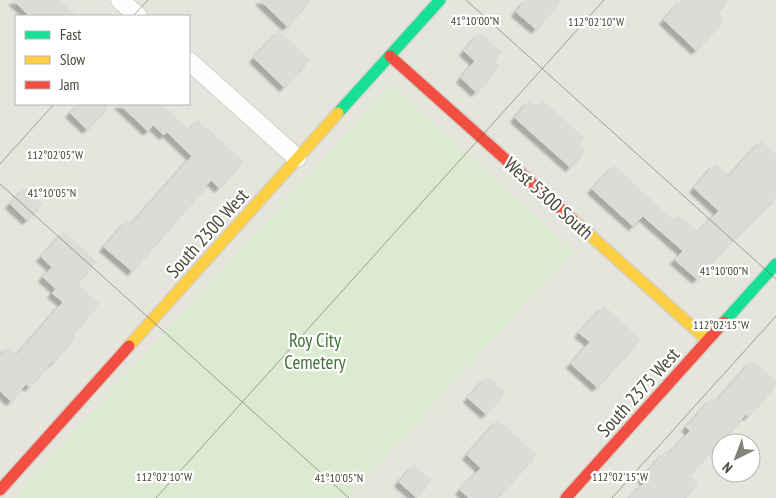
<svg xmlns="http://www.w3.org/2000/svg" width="776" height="498" font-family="'PT Sans Narrow',sans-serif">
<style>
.residential{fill:#e6e5dd;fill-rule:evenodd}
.green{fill:#dcead2}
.building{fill:#dcdcd7;stroke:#dbdad5;filter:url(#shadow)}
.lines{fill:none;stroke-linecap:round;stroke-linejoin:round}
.street-casing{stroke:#d1d0cc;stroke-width:20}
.fast-casing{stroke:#d3d2c8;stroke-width:14}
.slow-casing{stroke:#d3d2c8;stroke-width:14}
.jam-casing{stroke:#d3d2c8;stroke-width:14}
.street{stroke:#fdfdfd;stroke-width:18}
.fast{stroke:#16e098;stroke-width:11}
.slow{stroke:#ffcf43;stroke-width:11}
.jam{stroke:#f24e42;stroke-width:11}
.ticks{fill:none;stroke:#48463b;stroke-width:1;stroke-opacity:0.45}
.labels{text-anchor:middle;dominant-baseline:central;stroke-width:4.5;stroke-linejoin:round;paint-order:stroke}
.street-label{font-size:19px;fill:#48463b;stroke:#fff}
.park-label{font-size:19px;fill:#417434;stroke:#fff}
.ticks-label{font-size:12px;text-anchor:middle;fill:#48463b;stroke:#fff;stroke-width:4.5;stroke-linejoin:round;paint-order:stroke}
</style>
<defs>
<filter id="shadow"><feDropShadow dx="-4.5" dy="4.5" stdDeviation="1" flood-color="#0004"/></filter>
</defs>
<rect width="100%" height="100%" fill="#f3f3ef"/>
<path class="residential" d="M0 0H776V498H0ZM16 16H189V104H16ZM721 443H751V473H721Z"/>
<path class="green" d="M391 84 574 251 348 498H13Z"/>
<g class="building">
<path d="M13 0H59L77 16H30Z"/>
<path d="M260 0H311L287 26Z"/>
<path d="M526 0H561L536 29 516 12Z"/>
<path d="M682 0H728L717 12 724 19 696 50 664 20Z"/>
<path d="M279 31 309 60 284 87 254 58Z"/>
<path d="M480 33 501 52 493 61 499 66 476 92 461 78 475 61 464 51Z"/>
<path d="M529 101 537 107 542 101 584 137 577 145 585 151 570 167 515 118Z"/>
<path d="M79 104H110L87 129 70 113Z"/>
<path d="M119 104H161L189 130 198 120 243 162 219 188 211 180 132 271 104 247 128 220 132 224 192 156 167 132 164 135 153 125 148 131Z"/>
<path d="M761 141 776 155V197L728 244 697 279 675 260 683 251 643 216 633 226 592 189 614 166 674 221 679 216 698 232 719 211 694 188 715 164 729 176Z"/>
<path d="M25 188 42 204 27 220 10 204Z"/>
<path d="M64 232 96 262 76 284 99 303 72 335 75 337 53 362 52 361 29 387 26 384 11 401 0 391V357L8 347 17 355 63 302 52 293 56 289 43 277 52 267 41 257Z"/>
<path d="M604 306 640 339 597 387 571 364 590 342 579 333Z"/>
<path d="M752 361 776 382V384L748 416 746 414 689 474 698 483 684 498H630L646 481 642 478 665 452 668 455 690 431 686 427 712 399 716 402Z"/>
<path d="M487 377 505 392 486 414 468 398Z"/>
<path d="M498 420 536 455 496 498H469L460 490 481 468 467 455Z"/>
<path d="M414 465 431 480 416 497 399 482Z"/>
</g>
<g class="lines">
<g class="street-casing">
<g id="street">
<path d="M120 0 138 16"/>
<path d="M189 61 297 158"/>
</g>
</g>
<g class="fast-casing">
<g id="fast">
<path d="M338 113 440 0"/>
<path d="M724 322 776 264"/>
</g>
</g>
<g class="slow-casing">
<g id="slow">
<path d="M572 219 707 340"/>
<path d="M129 346 338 113"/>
</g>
</g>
<g class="jam-casing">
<g id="jam">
<path d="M390 56 572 219"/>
<path d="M0 490 129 346"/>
<path d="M566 498 724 322"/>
</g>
</g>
<use href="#street" class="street"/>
<use href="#fast" class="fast"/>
<use href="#slow" class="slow"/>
<use href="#jam" class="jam"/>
</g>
<path class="ticks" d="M466 0 776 279M133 16 148 0M0 164 54 104M0 184 349 498M156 498 604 0M612 498 776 316"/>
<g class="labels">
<g class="street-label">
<text transform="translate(549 198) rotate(42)">West 5300 South</text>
<text transform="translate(207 233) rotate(-48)">South 2300 West</text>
<text transform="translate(638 392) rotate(-48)">South 2375 West</text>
</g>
<g class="park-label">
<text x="315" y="340">Roy City<tspan x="315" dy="22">Cemetery</tspan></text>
</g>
</g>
<g class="ticks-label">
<text x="475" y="25">41°10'00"N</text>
<text x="596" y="26">112°02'10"W</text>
<text x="55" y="159">112°02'05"W</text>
<text x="52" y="197">41°10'05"N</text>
<text x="724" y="275">41°10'00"N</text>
<text x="721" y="329">112°02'15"W</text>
<text x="164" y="481">112°02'10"W</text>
<text x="620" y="481">112°02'15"W</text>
<text x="339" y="482">41°10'05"N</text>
</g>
<rect x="15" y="15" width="175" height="90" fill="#ffffff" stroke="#b6b5b1"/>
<rect x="25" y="31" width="25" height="8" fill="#16e098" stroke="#b6b5b1"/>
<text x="60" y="40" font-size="15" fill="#48463b">Fast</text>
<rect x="25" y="56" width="25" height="8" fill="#ffcf43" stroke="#b6b5b1"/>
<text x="60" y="65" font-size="15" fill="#48463b">Slow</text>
<rect x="25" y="81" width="25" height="8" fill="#f24e42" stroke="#b6b5b1"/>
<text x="60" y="90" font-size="15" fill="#48463b">Jam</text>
<g transform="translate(736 458) rotate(222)"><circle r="24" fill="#ffffff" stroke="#b6b5b1"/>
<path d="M0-4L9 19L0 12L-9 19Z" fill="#84837a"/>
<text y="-8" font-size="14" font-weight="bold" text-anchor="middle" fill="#48463b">N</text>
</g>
</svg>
